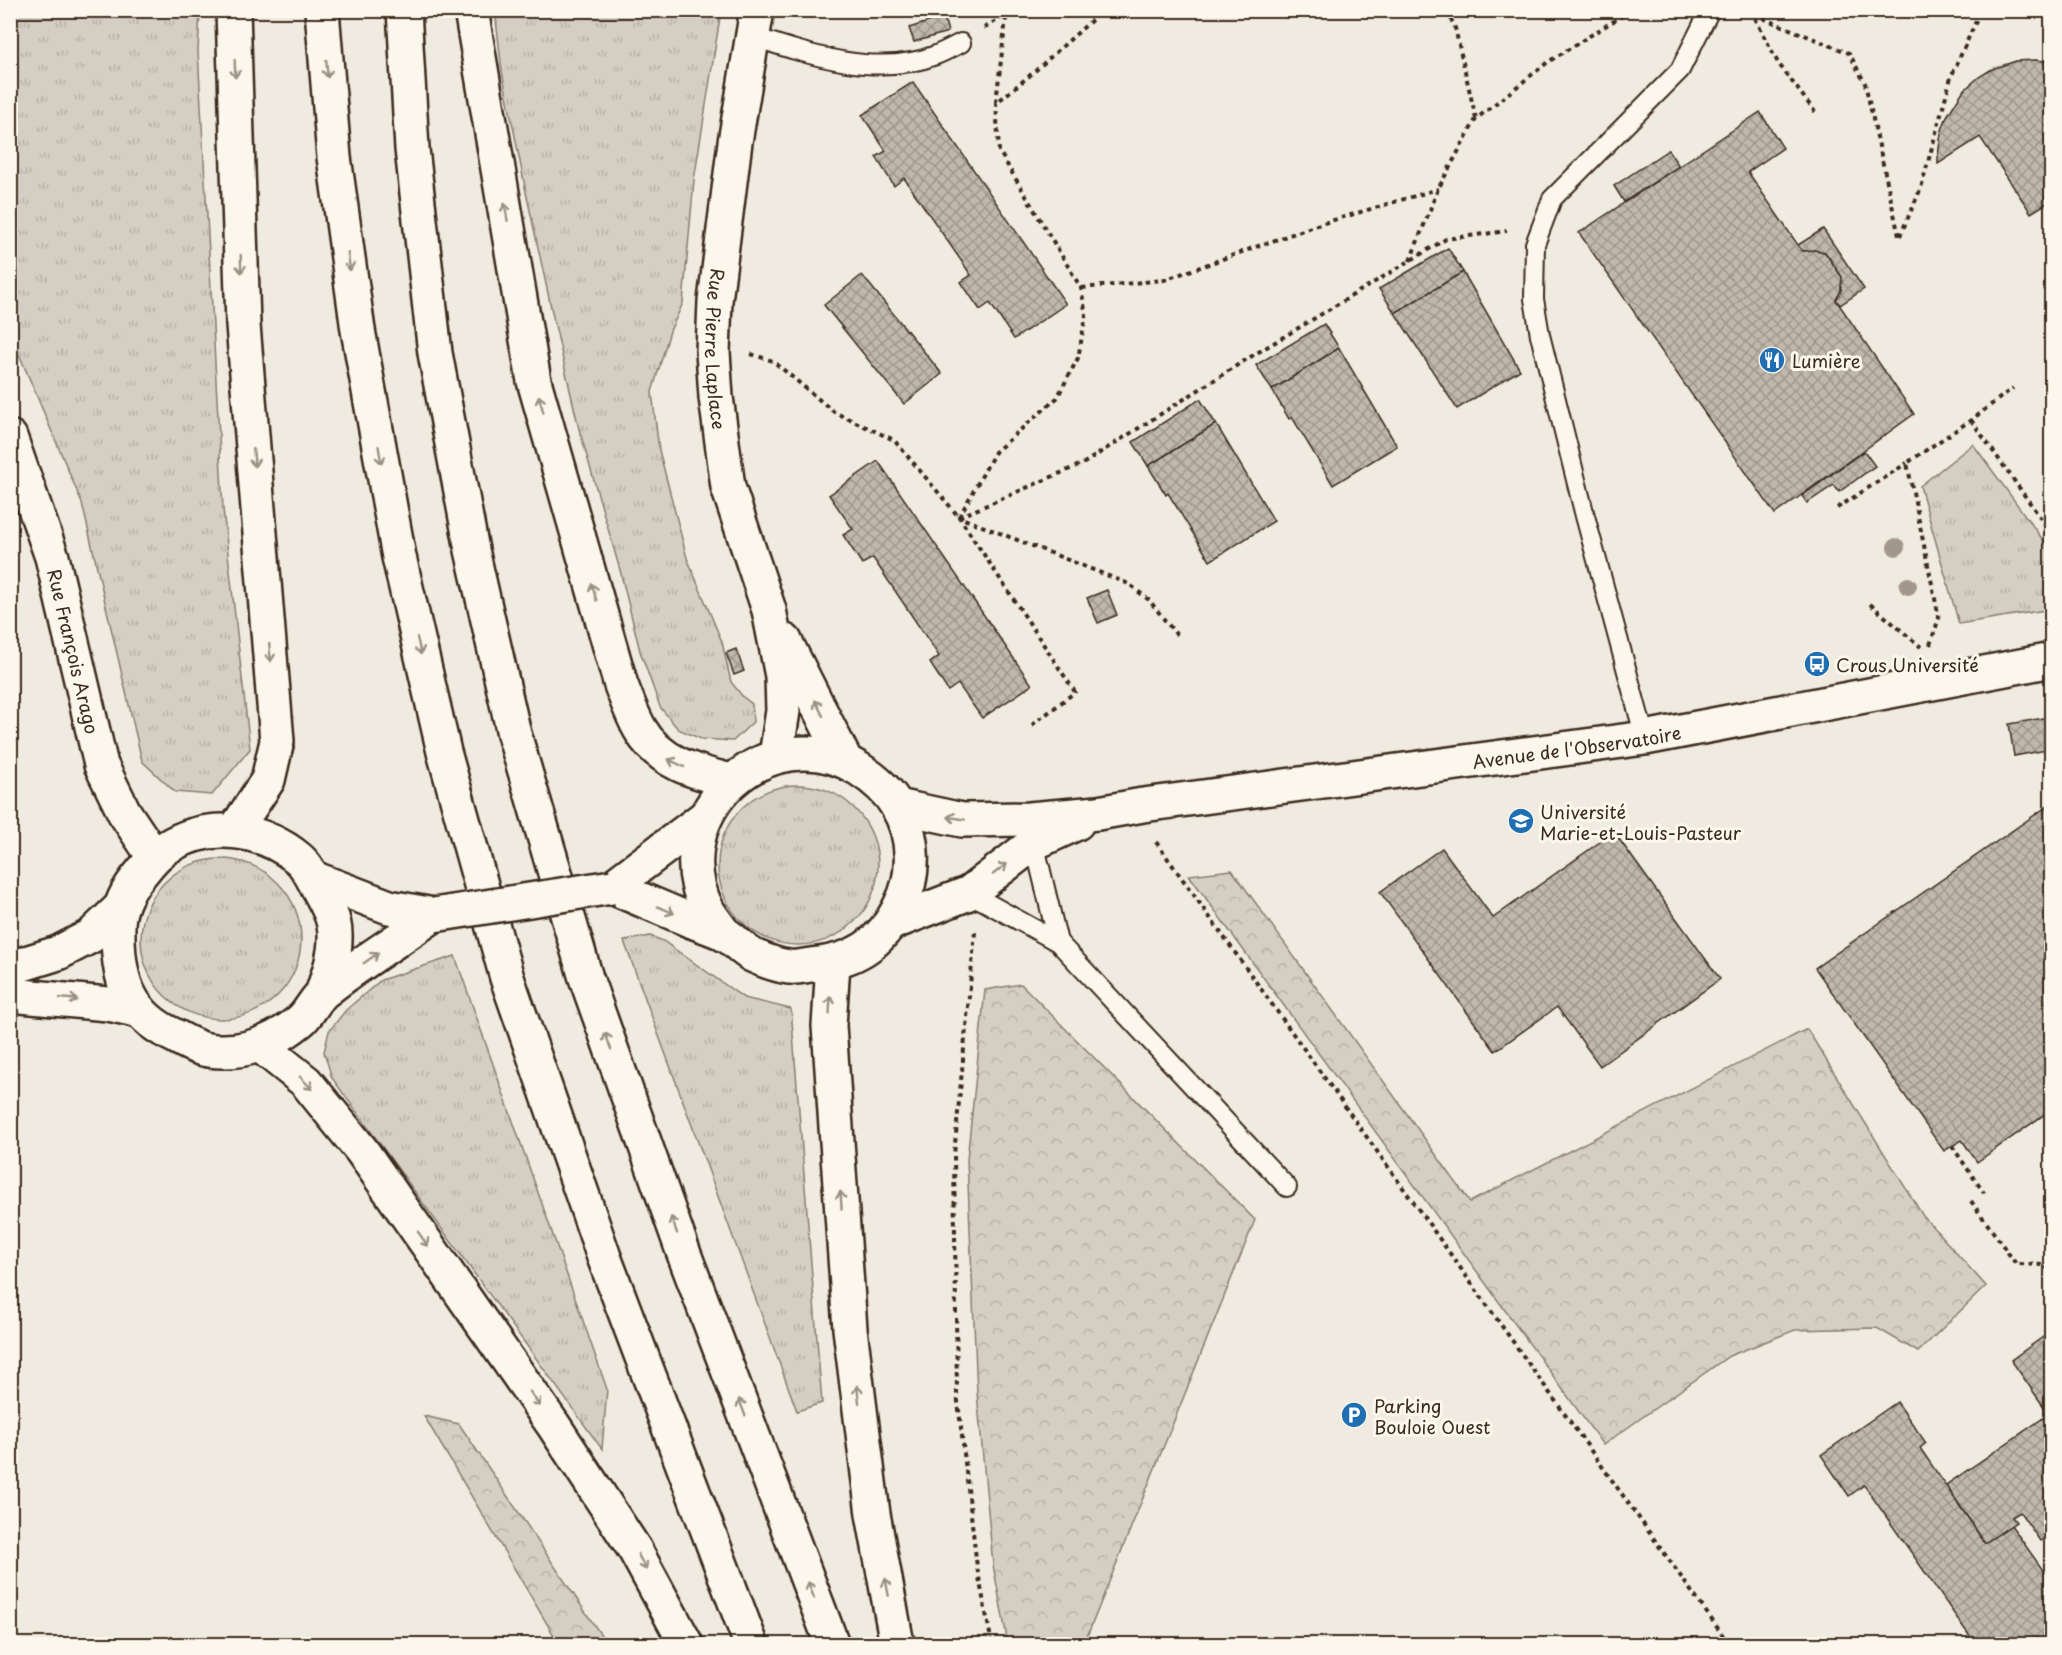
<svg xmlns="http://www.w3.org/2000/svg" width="2062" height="1655" font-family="'Playpen Sans',sans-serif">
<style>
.grass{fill:url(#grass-tufts);stroke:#887c70;stroke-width:1.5}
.forest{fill:url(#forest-crowns);stroke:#887c70;stroke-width:1.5}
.building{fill:url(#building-cross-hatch);stroke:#3b2a1e;stroke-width:1.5}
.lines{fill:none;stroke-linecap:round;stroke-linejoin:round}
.lane-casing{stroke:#3b2a1e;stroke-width:22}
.street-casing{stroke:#3b2a1e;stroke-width:38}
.highway-casing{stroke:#3b2a1e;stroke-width:38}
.path{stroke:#3b2a1e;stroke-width:4;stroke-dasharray:4.5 4.5;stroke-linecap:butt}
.lane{stroke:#fbf7ec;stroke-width:18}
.street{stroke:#fbf7ec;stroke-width:33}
.highway{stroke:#fbf7ec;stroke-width:33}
.street-bridge-casing{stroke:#3b2a1e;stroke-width:38;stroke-linecap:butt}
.street-bridge{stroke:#fbf7ec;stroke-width:33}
.tree{fill:#a2978c}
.oneway{stroke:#9b9085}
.labels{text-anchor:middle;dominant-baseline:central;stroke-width:6;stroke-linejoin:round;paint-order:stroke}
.street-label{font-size:18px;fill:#3b2a1e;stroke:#fbf7ec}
.poi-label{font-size:18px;fill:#3b2a1e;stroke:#fbf7ec;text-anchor:start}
</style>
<defs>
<pattern id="grass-tufts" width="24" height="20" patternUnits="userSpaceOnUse" patternTransform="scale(1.5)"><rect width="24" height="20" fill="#d5cec3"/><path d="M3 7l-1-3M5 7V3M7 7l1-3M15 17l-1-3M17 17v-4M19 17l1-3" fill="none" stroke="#b8b1a7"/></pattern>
<pattern id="forest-crowns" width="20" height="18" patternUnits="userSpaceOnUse" patternTransform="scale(1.5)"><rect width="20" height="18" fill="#d5cec3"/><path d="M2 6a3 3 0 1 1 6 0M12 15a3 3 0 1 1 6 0" fill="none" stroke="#b8b1a7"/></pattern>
<pattern id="building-cross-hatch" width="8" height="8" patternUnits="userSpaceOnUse" patternTransform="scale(1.5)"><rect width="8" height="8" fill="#c0b8ad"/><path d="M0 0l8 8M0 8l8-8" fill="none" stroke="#9d968c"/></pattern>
</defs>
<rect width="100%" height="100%" fill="#f0ebe0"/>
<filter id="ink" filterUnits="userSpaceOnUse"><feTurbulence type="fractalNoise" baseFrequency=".0167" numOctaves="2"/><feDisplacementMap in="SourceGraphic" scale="12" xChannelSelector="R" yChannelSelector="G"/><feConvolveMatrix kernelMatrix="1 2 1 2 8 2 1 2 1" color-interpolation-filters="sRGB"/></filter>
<g filter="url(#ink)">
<g class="grass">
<path d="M10 11H200L198 51 223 509 250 749 212 795 175 792 142 761 82 503 11 335Z"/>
<path d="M495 11H721L694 180 683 303 670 331 652 392 659 450 687 558 722 642 731 682 743 697 752 704 753 722 733 741 701 739 678 729 660 707 640 651 620 570 579 429 552 312 526 192 502 71Z"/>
<path d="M1973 444 2051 551V609L1959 624 1920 486Z"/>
<circle cx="798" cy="865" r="80"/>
<circle cx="221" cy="939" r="80"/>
<path d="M650 936 663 941 744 998 791 1009 822 1403 797 1411 624 941Z"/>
<path d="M455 956 607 1389 602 1449 332 1078 324 1052 329 1031 346 1010 381 980Z"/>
</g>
<g class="forest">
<path d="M1232 870 1470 1202 1807 1029 1923 1216 1986 1286 1918 1352 1877 1328 1795 1330 1729 1356 1603 1445 1189 875Z"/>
<path d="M1021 984 1255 1220 1084 1644H1008L993 1565 977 1393 967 1160 985 990Z"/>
<path d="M424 1416 459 1424 607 1644H559Z"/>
</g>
<g class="building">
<path d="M944 17 948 32 914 42 909 28Z"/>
<path d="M2036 60 2052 62V200L2031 213 1980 137 1938 164V156L1941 133 1947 116 1963 91 1979 77 1992 69 2016 61Z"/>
<path d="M913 82 1066 304 1014 339 990 303 980 310 961 282 971 275 904 178 894 186 876 157 886 151 862 115Z"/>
<path d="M1760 112 1783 148 1748 172 1802 251 1814 250 1825 252 1842 277 1841 291 1836 300 1914 414 1775 514 1579 233Z"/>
<path d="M1668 150 1679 166 1624 202 1614 186Z"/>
<path d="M1823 229 1864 289 1840 305 1836 300 1841 291 1842 277 1825 252 1814 250 1802 251 1798 245Z"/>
<path d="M1448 248 1463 272 1395 313 1379 289Z"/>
<path d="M1463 272 1520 370 1457 409 1395 313Z"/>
<path d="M862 275 942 374 904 404 824 305Z"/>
<path d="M1324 324 1339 348 1272 390 1256 365Z"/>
<path d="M1339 348 1397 446 1333 485 1292 417 1289 419 1272 390Z"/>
<path d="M1200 399 1216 424 1148 466 1133 442Z"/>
<path d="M1216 424 1274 521 1210 561 1168 493 1166 495 1148 466Z"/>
<path d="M1864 451 1875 466 1839 492 1834 485 1807 503 1802 496Z"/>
<path d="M878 461 1032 685 982 718 958 684 948 691 930 663 939 656 873 558 862 564 843 535 853 529 829 495Z"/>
<path d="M1107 590 1117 615 1098 623 1087 598Z"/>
<path d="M736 649 744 671 734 675 726 653Z"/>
<path d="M2050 717 2052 749 2014 756 2009 724Z"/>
<path d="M2052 803V1109L1977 1162 1962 1140 1944 1151 1815 968Z"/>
<path d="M1614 832 1720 979 1600 1066 1557 1007 1495 1051 1380 892 1442 848 1493 918Z"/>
<path d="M2043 1337 2052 1350V1412L2049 1414 2011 1360Z"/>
<path d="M1897 1402 1926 1443 1920 1448 1985 1543 2011 1525 2052 1583V1638L2042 1644H1961L1971 1638 1864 1485 1849 1496 1821 1455Z"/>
<path d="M2052 1412V1533L2040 1541 2020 1512 2012 1517 2016 1522 1985 1543 1946 1485Z"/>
</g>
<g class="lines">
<g class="lane-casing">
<g id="lane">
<path d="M754 37C809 55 878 78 936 55 944 52 953 47 961 43"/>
<path d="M1645 738 1585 516 1540 335 1534 299 1535 244 1552 199 1680 70 1710 10"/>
<path d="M1033 838 1058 942"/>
<path d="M969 893 1058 942 1287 1187"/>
</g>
</g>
<g class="street-casing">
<g id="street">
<path id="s1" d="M757 10 735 142 715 301 713 352 716 397 728 487 769 610 782 676 783 711 776 756"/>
<path id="s2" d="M10 437 52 557 101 765 124 812 154 857"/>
<path d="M785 641 845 760"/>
<path id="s3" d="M897 806 962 820 1029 819 1098 813 1143 805 1645 738 2052 660"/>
<path d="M313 878 389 907 434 915"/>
<path d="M612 887C637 898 662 908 687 919 699 924 713 928 725 934 735 940 743 951 754 956 763 960 779 966 789 967 796 968 804 966 811 965 854 961 881 945 900 906 916 876 915 836 897 806 888 790 873 778 859 769 769 713 660 814 707 909 712 918 719 926 725 935"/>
<path d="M612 887 705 817"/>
<path d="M892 923 969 893 1034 843 1077 823"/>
<path d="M10 968 58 953 91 936 118 910"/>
<path d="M323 991C329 973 336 954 335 934 335 919 327 905 320 892 314 881 308 866 298 858 261 828 209 821 167 847 157 853 149 863 142 872 129 887 119 904 118 924 117 969 123 1009 167 1032 180 1038 194 1048 208 1050 243 1055 273 1043 300 1021 310 1013 315 998 326 990 360 963 398 940 434 915"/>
<path d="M10 995 108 1004 140 1011"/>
</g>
</g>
<g class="highway-casing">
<g id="highway">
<path d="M233 10 243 325 277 741 268 780 235 830"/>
<path d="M322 10 334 157 358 330 399 557 444 752 507 978 604 1257 751 1644"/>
<path d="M404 10 412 149 435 353 472 550 514 734 586 978 684 1254 832 1644"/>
<path d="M471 10 534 381 621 685C627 700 632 715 640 729 659 763 695 772 731 781"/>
<path d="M833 963 829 1026 850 1329 873 1514 897 1644"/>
<path d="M261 1046 306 1082 362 1151 554 1426 635 1550 686 1644"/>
</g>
</g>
<g class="path">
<path d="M1447 10 1455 28 1476 119"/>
<path d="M1751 10 1778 63 1815 112"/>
<path d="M1758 10 1765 19 1849 53 1865 83 1899 236"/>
<path d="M984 28 1006 15"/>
<path d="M996 102 1007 10"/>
<path d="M1900 236 1921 188 1951 77 1981 10"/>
<path d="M1410 261 1438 189 1476 119 1548 62 1631 10"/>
<path d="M1082 288 1164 280 1317 225 1438 189"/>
<path d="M751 354 773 361 834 412 894 440 959 517"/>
<path d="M1971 420 2052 534"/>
<path d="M1837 508 1907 463"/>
<path d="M959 517 1084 463 1247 359 1446 239 1507 231"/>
<path d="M959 517 995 452 1057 398 1078 358 1086 315 1081 288 999 151 996 103 1034 72 1103 10"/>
<path d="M1870 604 1921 647"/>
<path d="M1930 645 1939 618 1907 463 1971 420 2013 388"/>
<path d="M1032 725 1075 692 959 517 1129 584 1149 600 1179 638"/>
<path d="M1156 842 1729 1644"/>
<path d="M975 932 954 1155 957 1393 977 1567 992 1644"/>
<path d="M1952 1146 1984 1193"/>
<path d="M1971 1201 2016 1264 2045 1265 2052 1275"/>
</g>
<use href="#lane" class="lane"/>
<use href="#street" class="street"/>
<use href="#highway" class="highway"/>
<g class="street-bridge-casing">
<path id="street-bridge" d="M434 915 612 887"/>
</g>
<use href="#street-bridge" class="street-bridge"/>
</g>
<g class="tree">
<circle cx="1896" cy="547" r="9"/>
<circle cx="1908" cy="586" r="9"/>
</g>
<defs><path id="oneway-shaft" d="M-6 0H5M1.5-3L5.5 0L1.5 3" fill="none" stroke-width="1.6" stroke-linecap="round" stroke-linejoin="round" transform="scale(1.5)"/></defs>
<g class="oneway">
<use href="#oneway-shaft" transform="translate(235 69) rotate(88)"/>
<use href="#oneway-shaft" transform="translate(327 69) rotate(85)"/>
<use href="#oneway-shaft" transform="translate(506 212) rotate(-100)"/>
<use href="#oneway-shaft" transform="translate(349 262) rotate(82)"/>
<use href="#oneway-shaft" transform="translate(241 264) rotate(88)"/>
<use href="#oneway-shaft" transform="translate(541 404) rotate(-106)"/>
<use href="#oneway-shaft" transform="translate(380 455) rotate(80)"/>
<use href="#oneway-shaft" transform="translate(254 458) rotate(85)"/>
<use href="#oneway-shaft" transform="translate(594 592) rotate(-106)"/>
<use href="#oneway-shaft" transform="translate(419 646) rotate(77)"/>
<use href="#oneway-shaft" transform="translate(270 653) rotate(85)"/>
<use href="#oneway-shaft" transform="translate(819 708) rotate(-117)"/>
<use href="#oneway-shaft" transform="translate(676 763) rotate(-154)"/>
<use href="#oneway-shaft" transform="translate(956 818) rotate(-170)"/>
<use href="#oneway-shaft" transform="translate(1000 869) rotate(-38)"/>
<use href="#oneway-shaft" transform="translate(666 910) rotate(23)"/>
<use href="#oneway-shaft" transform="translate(371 958) rotate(-35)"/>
<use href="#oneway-shaft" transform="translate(69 999) rotate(6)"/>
<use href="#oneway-shaft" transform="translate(830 1005) rotate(-87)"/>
<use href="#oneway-shaft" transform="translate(608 1041) rotate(-110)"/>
<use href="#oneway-shaft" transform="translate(306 1083) rotate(46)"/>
<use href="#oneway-shaft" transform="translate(841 1200) rotate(-94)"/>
<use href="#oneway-shaft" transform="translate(674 1225) rotate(-110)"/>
<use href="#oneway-shaft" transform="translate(423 1239) rotate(55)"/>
<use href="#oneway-shaft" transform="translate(858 1394) rotate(-97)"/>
<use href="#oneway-shaft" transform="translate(535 1399) rotate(55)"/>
<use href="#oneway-shaft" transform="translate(742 1407) rotate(-111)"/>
<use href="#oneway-shaft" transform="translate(642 1562) rotate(62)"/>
<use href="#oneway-shaft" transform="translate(887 1587) rotate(-101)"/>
<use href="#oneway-shaft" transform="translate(811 1590) rotate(-111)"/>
</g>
</g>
<defs>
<g id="restaurant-disc" transform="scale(1.35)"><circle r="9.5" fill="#1f6fb2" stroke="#fbf7ec"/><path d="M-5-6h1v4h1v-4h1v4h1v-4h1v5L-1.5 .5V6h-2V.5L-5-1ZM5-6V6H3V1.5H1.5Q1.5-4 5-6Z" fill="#fff"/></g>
<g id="bus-disc" transform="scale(1.35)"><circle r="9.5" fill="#1f6fb2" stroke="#fbf7ec"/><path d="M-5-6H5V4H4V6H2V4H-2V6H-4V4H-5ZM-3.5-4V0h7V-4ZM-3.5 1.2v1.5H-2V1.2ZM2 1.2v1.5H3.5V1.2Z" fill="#fff"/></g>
<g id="university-disc" transform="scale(1.35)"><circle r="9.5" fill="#1f6fb2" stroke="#fbf7ec"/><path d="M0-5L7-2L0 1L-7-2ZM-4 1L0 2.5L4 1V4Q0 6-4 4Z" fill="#fff"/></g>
<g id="parking-disc" transform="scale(1.35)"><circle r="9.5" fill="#1f6fb2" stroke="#fbf7ec"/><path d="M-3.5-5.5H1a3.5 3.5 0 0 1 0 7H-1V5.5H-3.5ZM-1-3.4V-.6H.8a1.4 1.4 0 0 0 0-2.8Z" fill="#fff"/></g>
</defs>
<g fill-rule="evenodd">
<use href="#restaurant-disc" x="1772" y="360"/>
<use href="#bus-disc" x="1817" y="664"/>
<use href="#university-disc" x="1521" y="821"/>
<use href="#parking-disc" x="1354" y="1415"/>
</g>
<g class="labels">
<g class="street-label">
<text stroke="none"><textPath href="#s1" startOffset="342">Rue Pierre Laplace</textPath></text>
<text stroke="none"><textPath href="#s2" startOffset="224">Rue François Arago</textPath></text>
<text stroke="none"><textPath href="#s3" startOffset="686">Avenue de l'Observatoire</textPath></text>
</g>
<g class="poi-label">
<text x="1792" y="360">Lumière</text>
<text x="1836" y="664">Crous Université</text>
<text x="1540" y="811">Université<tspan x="1540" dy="21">Marie-et-Louis-Pasteur</tspan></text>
<text x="1374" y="1405">Parking<tspan x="1374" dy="21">Bouloie Ouest</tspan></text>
</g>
</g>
<rect width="2062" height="1655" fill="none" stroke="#fbf7ec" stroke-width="36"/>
<rect x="18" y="18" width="2026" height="1619" fill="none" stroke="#3b2a1e" stroke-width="2" filter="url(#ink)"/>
</svg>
